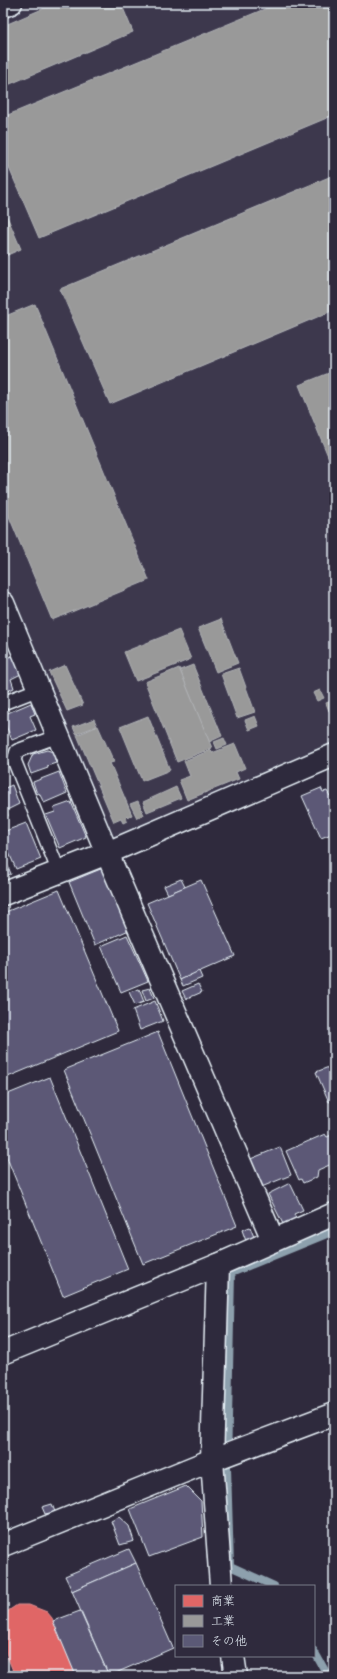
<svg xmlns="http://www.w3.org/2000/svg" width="337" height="1679" font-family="Delius,'Klee One',sans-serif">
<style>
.built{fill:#3c384e}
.shops{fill:#e06666;stroke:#e29092}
.industry{fill:#999;stroke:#b1b3b6}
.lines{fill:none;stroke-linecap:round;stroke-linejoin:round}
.stream{stroke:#8da0ad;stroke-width:8}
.building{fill:#5b5976;stroke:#e8f1f8}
.service-casing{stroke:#e8f1f8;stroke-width:16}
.minor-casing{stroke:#e8f1f8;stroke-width:25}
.service{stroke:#2f2a3d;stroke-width:13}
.minor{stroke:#2f2a3d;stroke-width:22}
</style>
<rect width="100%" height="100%" fill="#2f2a3d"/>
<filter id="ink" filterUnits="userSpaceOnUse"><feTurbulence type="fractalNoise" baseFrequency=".025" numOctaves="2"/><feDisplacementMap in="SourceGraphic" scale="8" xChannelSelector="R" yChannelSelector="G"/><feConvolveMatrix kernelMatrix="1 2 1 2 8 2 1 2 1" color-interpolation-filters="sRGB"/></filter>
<g filter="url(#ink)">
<path class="built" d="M32 3H334V747L117 838 107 835 3 587V15Z"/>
<path class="shops" d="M17 1605H29L47 1612 52 1618 76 1676H15L3 1646V1617L8 1611Z"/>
<g class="industry">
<path d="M56 3H121L133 32 3 87V26Z"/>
<path d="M279 3H334V115L39 238 3 154V117Z"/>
<path d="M334 175V310L110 404 60 289Z"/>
<path d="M3 207 21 249 3 257Z"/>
<path d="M35 304 149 580 52 620 3 502V317Z"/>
<path d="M334 371V459L330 461 299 385Z"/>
<path d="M221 619 238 663 216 672 198 628Z"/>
<path d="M179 630 191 659 136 681 124 652Z"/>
<path d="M65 665 83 705 67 711 49 672Z"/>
<path d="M193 665 222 736 209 742 180 670Z"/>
<path d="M179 668 212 748 177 762 145 682Z"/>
<path d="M239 668 255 712 237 718 221 674Z"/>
<path d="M320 690 324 698 317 701 313 693Z"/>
<path d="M334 700V709L329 711 326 703Z"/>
<path d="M148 716 170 770 142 781 120 727Z"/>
<path d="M255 716 259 726 249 730 245 720Z"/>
<path d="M94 719 97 726 76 734 73 727Z"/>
<path d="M98 726 114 762 110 763 132 815 126 817 127 821 123 823 121 819 114 822 77 735Z"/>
<path d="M224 738 227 745 217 749 214 742Z"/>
<path d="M235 744 245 768 236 772 239 779 187 800 179 780 190 776 184 761 211 750 212 753Z"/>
<path d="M176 787 181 798 147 812 143 802Z"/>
<path d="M138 801 144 815 137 818 130 804Z"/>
</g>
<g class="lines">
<g class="stream">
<path d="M274 1586 230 1566 227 1467 231 1273 334 1231"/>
<path d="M314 1651 328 1676"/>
</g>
</g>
<g class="building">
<path d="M5 651 8 657 14 656 21 674 11 679 14 688 3 693V652Z"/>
<path d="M31 703 35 714 30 716 36 730 12 740 3 719V715Z"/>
<path d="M47 750 53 752 56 763 47 766 48 768 31 774 28 765 33 754Z"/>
<path d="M59 772 67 793 44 803 39 793 37 794 33 782Z"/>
<path d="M12 785 19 804 7 810 8 816 3 818V789Z"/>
<path d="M321 788 323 792 327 791 330 796 334 795V833L321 838 302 796Z"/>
<path d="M71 802 86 837 60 848 46 815 55 812 54 808Z"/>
<path d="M26 823 41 859 16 869 3 839V832Z"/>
<path d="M3 854 11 874 3 877Z"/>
<path d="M103 868 129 930 95 945 69 882Z"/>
<path d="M181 879 185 887 168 894 164 886Z"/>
<path d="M201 880 235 956 180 980 147 903Z"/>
<path d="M59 890 118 1031 3 1079V913Z"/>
<path d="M127 935 148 981 121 992 101 946Z"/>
<path d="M199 971 202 978 183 986 180 980Z"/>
<path d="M198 984 202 992 186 999 182 991Z"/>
<path d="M150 988 154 998 146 1001 142 990Z"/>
<path d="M139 989 144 1002 135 1005 129 992Z"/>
<path d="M155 1001 163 1021 140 1030 133 1010Z"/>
<path d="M158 1032 237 1226 143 1264 64 1070Z"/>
<path d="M334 1065V1100L329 1102 316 1072Z"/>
<path d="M50 1077 128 1269 63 1296 3 1148V1096Z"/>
<path d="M325 1134 327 1137 334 1134V1163L318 1170 317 1177 303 1183 301 1179 299 1180 286 1151Z"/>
<path d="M280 1147 291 1175 259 1188 248 1160Z"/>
<path d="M290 1183 303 1210 294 1214 297 1220 284 1226 268 1194Z"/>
<path d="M250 1227 254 1237 246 1241 242 1230Z"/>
<path d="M186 1486 201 1501 203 1537 149 1557 130 1509Z"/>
<path d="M52 1504 55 1512 45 1514 42 1507Z"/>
<path d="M119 1517 129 1526 134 1541 120 1545 111 1521Z"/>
<path d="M129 1549 136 1563 72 1591 65 1576Z"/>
<path d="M136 1563 173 1648 109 1676 72 1591Z"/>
<path d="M80 1611 109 1676H76L53 1621Z"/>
</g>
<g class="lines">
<g class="service-casing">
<g id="service">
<path d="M3 703 39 689"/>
<path d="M58 736 17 751 14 760 59 872"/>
</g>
</g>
<g class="minor-casing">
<g id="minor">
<path d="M3 6 11 3"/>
<path d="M3 603 107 853 273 1240"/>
<path d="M3 894 107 853 334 755"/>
<path d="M218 1265 212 1460 221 1586"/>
<path d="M3 1353 218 1265 334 1214"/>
<path d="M3 1545 212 1460 334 1414"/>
<path d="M233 1656 236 1676"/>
</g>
</g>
<use href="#service" class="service"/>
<use href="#minor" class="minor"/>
</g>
</g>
<rect width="337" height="1679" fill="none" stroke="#2f2a3d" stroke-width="16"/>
<rect x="8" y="8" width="321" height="1663" fill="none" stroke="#e8f1f8" stroke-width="1.5" filter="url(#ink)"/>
<rect x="175" y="1585" width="140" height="72" fill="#2f2a3d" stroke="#797a88"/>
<rect x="183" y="1595" width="20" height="12" fill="#e06666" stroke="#797a88"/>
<text x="211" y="1605" font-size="12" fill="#e8f1f8">商業</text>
<rect x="183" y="1615" width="20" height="12" fill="#999999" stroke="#797a88"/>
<text x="211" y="1625" font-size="12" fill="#e8f1f8">工業</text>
<rect x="183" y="1635" width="20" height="12" fill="#5b5976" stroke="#797a88"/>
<text x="211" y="1645" font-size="12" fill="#e8f1f8">その他</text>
</svg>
